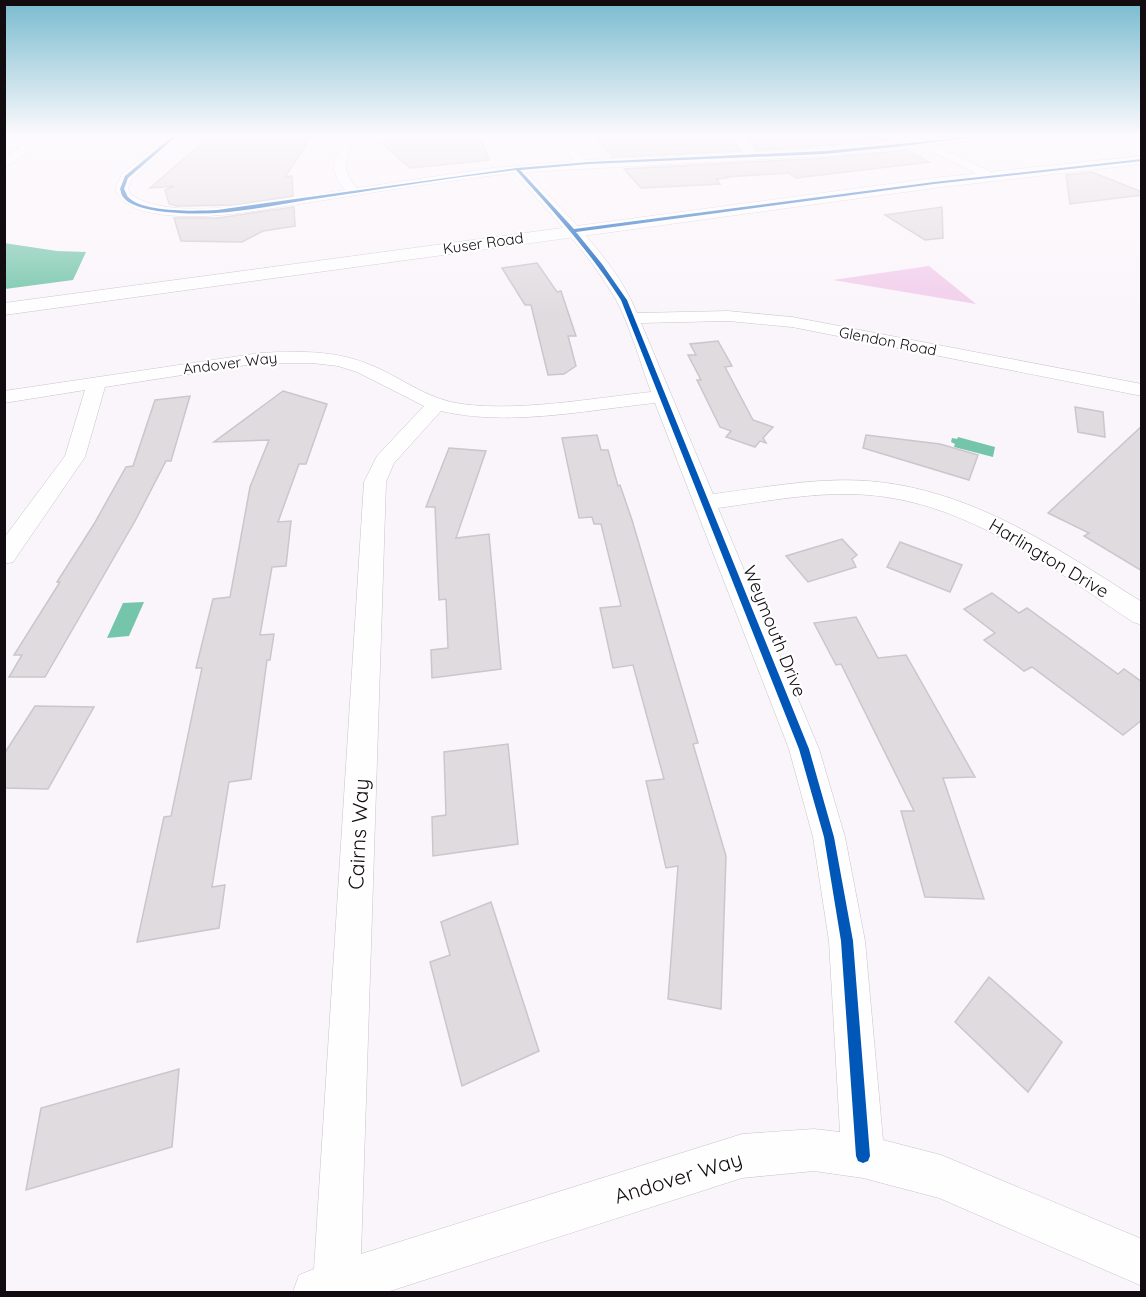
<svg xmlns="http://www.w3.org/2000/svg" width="1146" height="1297" font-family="Quicksand,sans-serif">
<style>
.green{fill:#f1cdeb}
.water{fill:#74c5aa}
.building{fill:#e0dbdf;stroke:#cbc6cb;stroke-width:1.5}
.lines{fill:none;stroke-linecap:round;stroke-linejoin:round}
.minor-casing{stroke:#c8c4c8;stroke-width:1}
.tertiary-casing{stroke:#c8c4c8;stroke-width:1}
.minor{fill:#fefefe;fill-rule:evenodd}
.tertiary{fill:#fefefe;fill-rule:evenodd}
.cycleway-casing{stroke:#fff;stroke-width:4}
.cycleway{fill:#0057b8;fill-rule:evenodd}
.labels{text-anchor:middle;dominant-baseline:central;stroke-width:4.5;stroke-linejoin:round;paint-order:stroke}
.far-street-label{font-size:15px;fill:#120c11;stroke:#fff}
.street-label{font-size:18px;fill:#120c11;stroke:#fff}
.near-street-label{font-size:21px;fill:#120c11;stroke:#fff}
</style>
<rect width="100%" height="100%" fill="#faf5fa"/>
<path class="green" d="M929 266 976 304 833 280Z"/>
<g class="water">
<path d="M4 243 57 251 86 252 73 280 5 289Z"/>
<path d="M958 437 995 447 993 457 954 447 955 444 951 442 952 438 957 439Z"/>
<path d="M144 602 129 636 107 638 123 603Z"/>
</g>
<g class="building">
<path d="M628 135H730L741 151 613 157 596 138Z"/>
<path d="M745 135H879L889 140 757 151Z"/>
<path d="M311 137 285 177 292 176 293 196 235 205 177 206 169 204 165 190 174 186 150 188 208 138Z"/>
<path d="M480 137 489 160 410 168 381 143Z"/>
<path d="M907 150 929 162 796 178 789 173 726 177 727 178 716 179 720 184 641 188 624 169 824 158Z"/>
<path d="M1092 172 1142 192V195L1070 204 1066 175Z"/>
<path d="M294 207 295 226 263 231 242 242 181 241 174 218H218Z"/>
<path d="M942 207 943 238 925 240 885 215Z"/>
<path d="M537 263 557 292 561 291 576 336H568L576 366 564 374 548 375 531 305H525L502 268Z"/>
<path d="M718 341 732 366 725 367 753 420 773 427 763 438 766 443 760 441 755 447 726 437 731 431 720 427 697 380H701L688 355H696L690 344Z"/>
<path d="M283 391 327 404 306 464H299L278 522 291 521 286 566 272 567 260 635 274 634 270 660H267L251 779 229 782 212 887 225 885 219 928 137 942 164 817 171 816 202 668H196L213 599 230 597 250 487 269 440 214 442Z"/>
<path d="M190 396 171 461H166L135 521 45 677H9L22 655H14L60 582H57L94 524 126 467 133 466 155 400Z"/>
<path d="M1075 407 1103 412 1105 437 1078 432Z"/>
<path d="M1142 426V571L1084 536 1089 533 1048 513Z"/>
<path d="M597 435 601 450H608L618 486 620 485 632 520 698 743 693 744 726 856 721 1009 668 999 678 866 666 868 646 781 664 779 633 665 613 668 600 608 621 606 601 524H594L592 517 579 518 562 438Z"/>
<path d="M866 435 940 444 978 455 969 480 863 448Z"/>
<path d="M449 448 486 451 456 538 489 534 501 669 432 678 431 650 448 648 446 599 439 600 435 507H426Z"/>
<path d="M842 539 857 555 852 559 856 567 808 582 786 556Z"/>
<path d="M900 542 962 565 950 592 887 567Z"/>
<path d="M992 593 1019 613 1027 608 1118 674 1124 669 1142 682V720L1123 735 1032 667 1024 671 984 640 995 633 964 609Z"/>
<path d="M856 617 878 658 906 655 975 777 943 778 984 899 925 897 901 811H914L841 664 836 665 814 623Z"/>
<path d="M35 706 94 707 48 789 4 788V754Z"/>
<path d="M508 744 518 844 433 856 432 817 446 815 444 752Z"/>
<path d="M491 902 539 1051 462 1086 430 962 450 955 441 922Z"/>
<path d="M989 977 1062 1042 1028 1092 955 1022Z"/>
<path d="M179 1069 172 1147 26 1190 41 1108Z"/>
</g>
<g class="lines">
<g class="minor-casing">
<g id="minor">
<path d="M170 135H181L132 179 128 189 131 195C178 225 291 198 345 190 326 167 335 158 348 135H358C347 157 338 166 357 188L492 168 574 161 555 135H566L586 160 745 153 732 135H742L756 153 847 147 962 135H995L990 138 935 145 995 174V180L991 181 921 146 824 156 526 172C565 214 615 259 637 313L728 311 792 317 1142 384V396L792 327 728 321 641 323 713 494C764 488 816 477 868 481 972 489 1056 548 1142 602V625L1133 622C1051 568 969 503 868 495 819 491 768 501 718 508L819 749 845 837 865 941 883 1140 941 1155 1142 1239V1286L939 1198 863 1178 814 1171 742 1178 387 1292H293L299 1275 314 1269 364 482 377 456 424 406 357 372 338 366 312 363H260L105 387 85 457 13 562 4 564V538L65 456 85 390 4 403V391L260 353C296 351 334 350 368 364 397 375 421 395 451 402 507 414 593 398 651 392 640 362 630 325 615 298 588 252 549 212 514 173 444 181 375 192 306 203 259 210 212 220 165 215 145 212 124 209 115 189L122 174ZM655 403 789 749 813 837 829 941 840 1132 814 1129 742 1134 361 1254 386 482 394 463 441 411C508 427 587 410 655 403Z"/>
<path d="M35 141 41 144 39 146 4 148V142Z"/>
</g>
</g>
<g class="tertiary-casing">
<g id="tertiary">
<path d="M40 135H56L4 168V157Z"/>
<path d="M1142 156V164L934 188 4 315V303L934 178Z"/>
</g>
</g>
<use href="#minor" class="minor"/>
<use href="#tertiary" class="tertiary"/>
<g class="cycleway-casing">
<path id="cycleway" d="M174 135H178L128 178 124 189C125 190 127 196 128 197 143 213 196 211 217 210L517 168 589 162 824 151 992 135 895 147 824 154 589 164 520 170 574 229 934 182 1142 159V161L934 184 576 232 602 264 627 300 809 749 834 837 853 941 870 1156 868 1161 863 1163 858 1161 856 1156 841 941 824 837 799 749 621 300C591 253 554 212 516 170 446 178 377 190 307 200 265 207 222 216 179 213 165 212 133 210 123 197 121 195 121 191 120 189L125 176Z"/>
</g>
<use href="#cycleway" class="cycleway"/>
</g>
<linearGradient id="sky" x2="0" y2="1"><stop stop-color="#79bbcf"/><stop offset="0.43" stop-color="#fdfafd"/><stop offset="1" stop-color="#fdfafd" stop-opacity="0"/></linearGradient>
<rect width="1146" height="316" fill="url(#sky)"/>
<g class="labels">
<g class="far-street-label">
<text transform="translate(483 243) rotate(-8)">Kuser Road</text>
<text transform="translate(888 341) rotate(11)">Glendon Road</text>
<text transform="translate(230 363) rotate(-7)">Andover Way</text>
</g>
<g class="street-label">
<text transform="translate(1049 558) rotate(31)">Harlington Drive</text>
<text transform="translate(775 631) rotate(68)">Weymouth Drive</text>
</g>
<g class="near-street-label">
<text transform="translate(358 834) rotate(-87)">Cairns Way</text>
<text transform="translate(678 1177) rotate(-17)">Andover Way</text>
</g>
</g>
<rect width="1146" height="1297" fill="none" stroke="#120c11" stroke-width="12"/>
</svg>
